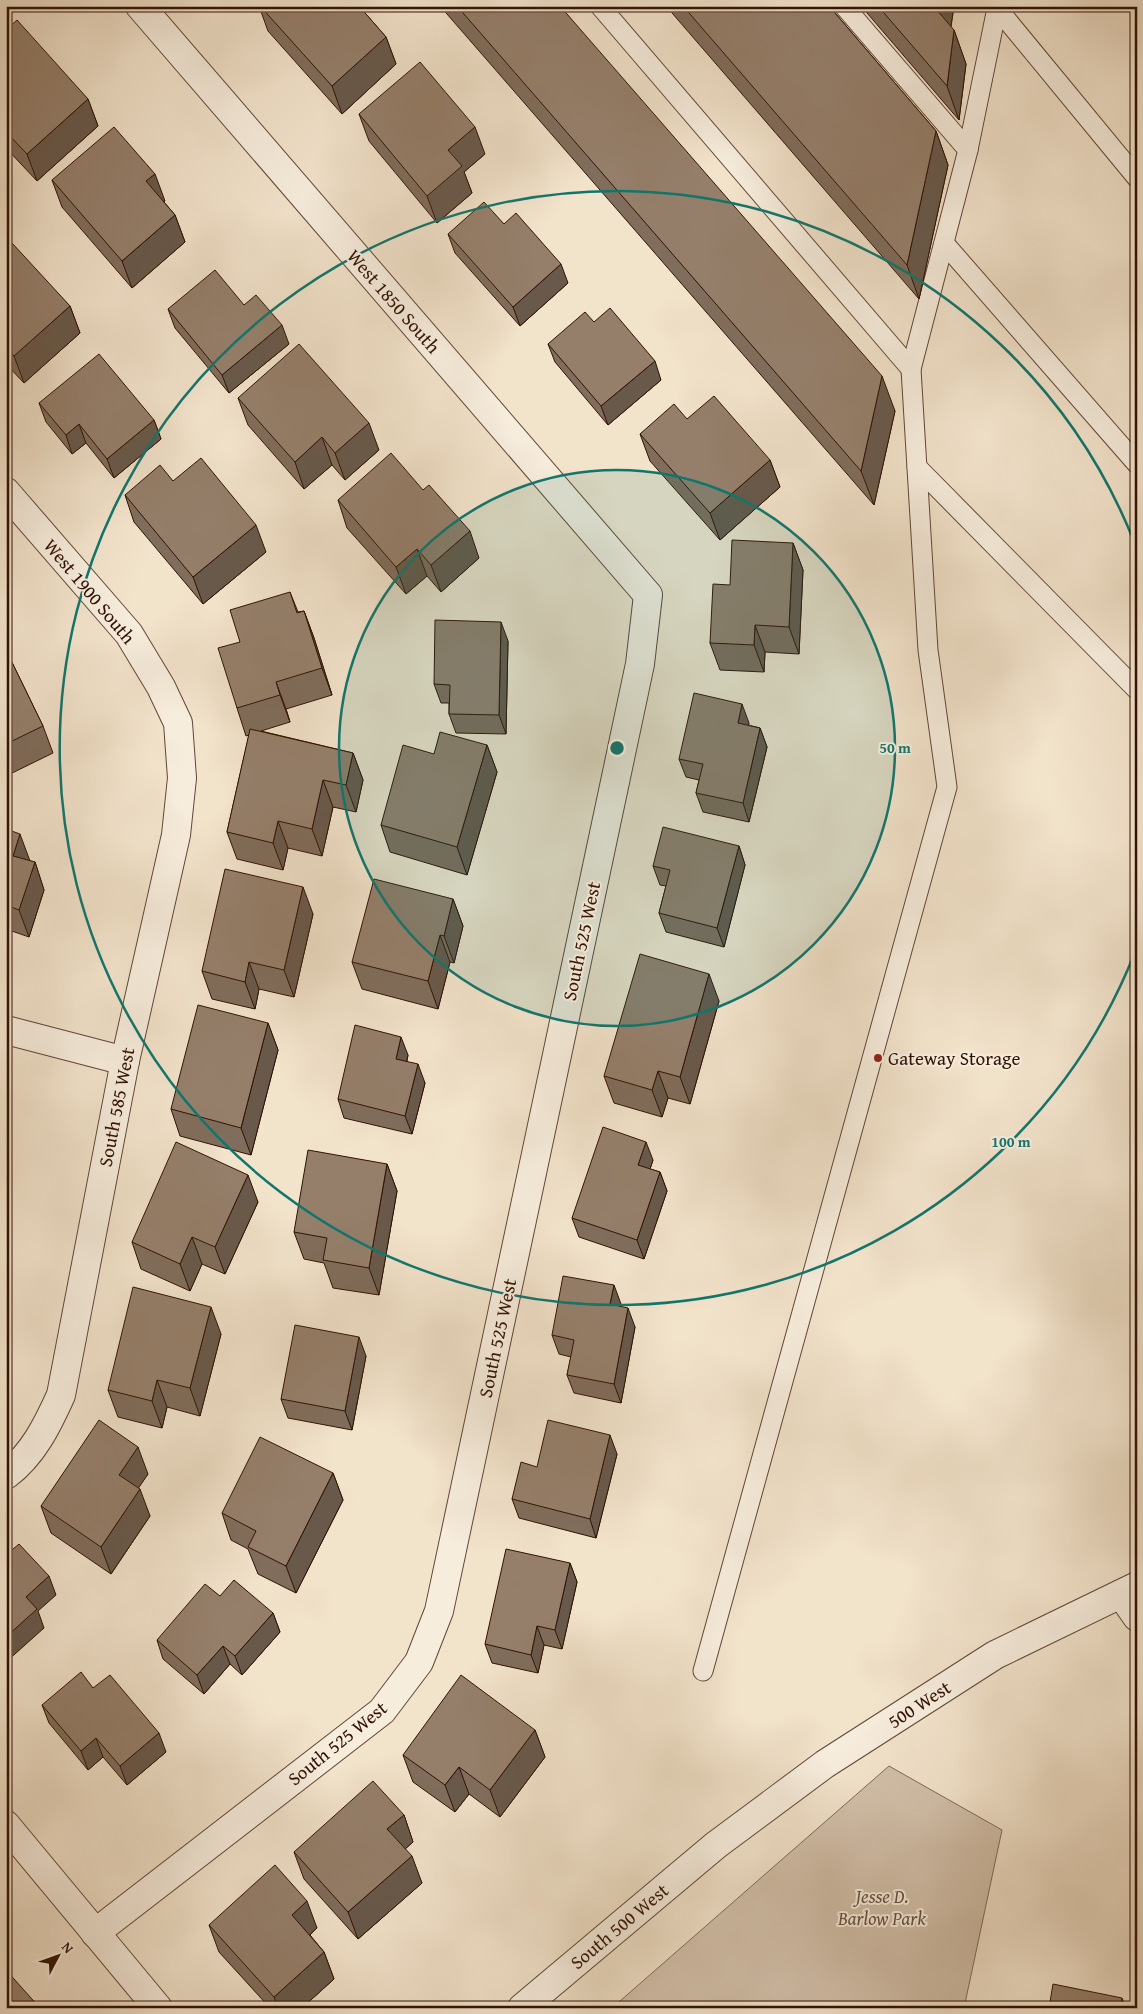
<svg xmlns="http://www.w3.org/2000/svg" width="1143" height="2014" font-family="'Gentium Book Plus',serif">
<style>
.green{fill:#d1bfa9;stroke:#806856}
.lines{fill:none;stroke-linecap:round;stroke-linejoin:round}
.service-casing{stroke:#604636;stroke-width:21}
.minor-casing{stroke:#604636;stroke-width:30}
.tertiary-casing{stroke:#604636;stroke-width:30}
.service{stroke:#f7eddd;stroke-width:19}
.minor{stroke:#f7eddd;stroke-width:28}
.tertiary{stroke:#f7eddd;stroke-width:28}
.wall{fill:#806d5c;stroke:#301204}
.shaded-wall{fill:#68594b;stroke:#301204}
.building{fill:#957f6b;stroke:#301204}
.ring{fill:none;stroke:#0f766e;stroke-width:2.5}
.poi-dot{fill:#8f2418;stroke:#f7eddd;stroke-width:2}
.labels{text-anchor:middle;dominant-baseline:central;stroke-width:4;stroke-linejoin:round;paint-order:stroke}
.street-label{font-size:19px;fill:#301204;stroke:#f7eddd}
.poi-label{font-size:19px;fill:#301204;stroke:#f7eddd;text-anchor:start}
.park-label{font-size:19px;font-style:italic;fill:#684f3e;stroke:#f7eddd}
.centre{fill:#0f766e;stroke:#f7eddd;stroke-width:2.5}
.ring-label{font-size:15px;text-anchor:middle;font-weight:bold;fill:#0f766e;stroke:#f7eddd;stroke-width:4;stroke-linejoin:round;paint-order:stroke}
</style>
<rect width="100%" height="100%" fill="#f2e3cb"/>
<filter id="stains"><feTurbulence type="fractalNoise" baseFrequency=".004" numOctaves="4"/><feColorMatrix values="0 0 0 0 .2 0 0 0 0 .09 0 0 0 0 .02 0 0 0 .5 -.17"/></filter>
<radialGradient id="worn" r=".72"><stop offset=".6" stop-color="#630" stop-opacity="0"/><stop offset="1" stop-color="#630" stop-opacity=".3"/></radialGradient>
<path class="green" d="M889 1766 1002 1830 964 2008H612Z"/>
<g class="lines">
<g class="service-casing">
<g id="service">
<path d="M600 6 911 369 968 150"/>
<path d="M844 6 968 150 997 8 995 6"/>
<path d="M997 6V8L1137 178"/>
<path d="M944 243 1137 464"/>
<path d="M917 467 1137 690"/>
<path d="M703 1671 947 787 928 650 911 369"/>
</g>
</g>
<g class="minor-casing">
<g id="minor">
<path d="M6 492 129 634 161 687 178 723 182 778 176 835 125 1061 61 1395C48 1424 33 1455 6 1475"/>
<path d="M6 1030 125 1061"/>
<path d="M1121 1594 1137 1617"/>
<path d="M6 1825 158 2008"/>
<path d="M95 1933 382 1711 419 1662 439 1611 640 664 648 595 140 6"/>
</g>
</g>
<g class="tertiary-casing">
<path id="tertiary" d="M522 2008 716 1845 825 1764 995 1655 1137 1586"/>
</g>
<use href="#service" class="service"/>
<use href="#minor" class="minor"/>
<use href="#tertiary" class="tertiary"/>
</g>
<g class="wall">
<path d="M259 6H359L386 37 396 64 342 114 268 31Z"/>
<path d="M440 6H560L895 411 874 505Z"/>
<path d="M666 6H829L936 131 948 165 919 299Z"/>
<path d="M861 6H954L951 27 954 30 966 64 959 120Z"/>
<path d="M6 30 88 99 98 126 37 181 6 148Z"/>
<path d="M359 114 485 154 464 172 472 193 437 223 369 141Z"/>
<path d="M52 180 165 201 164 202 175 215 185 242 132 288 62 207Z"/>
<path d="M448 234 568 283 520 326 455 253Z"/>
<path d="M6 249 70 306 80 333 24 383 6 364Z"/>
<path d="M244 305 289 344 229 393 175 328 168 309Z"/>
<path d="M594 322 661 380 608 425 555 362 548 344Z"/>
<path d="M238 398 379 450 345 480 332 465 304 489 248 425Z"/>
<path d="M39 403 154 420 161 439 114 478 86 443 72 454 46 422Z"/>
<path d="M687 419 770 460 780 487 720 540 650 461 640 434Z"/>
<path d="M173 481 266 552 203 604 134 522 125 495Z"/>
<path d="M423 490 479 558 441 592 427 576 406 594 347 528 338 500Z"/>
<path d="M793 543 803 570 799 654 765 652 764 672 720 670 710 643 730 585Z"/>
<path d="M290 592 298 612 304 611 314 638 332 695 286 709 290 722 261 731 353 753 363 780 356 812 333 807 322 856 288 848 283 870 237 859 227 832 249 735 246 736 237 708 240 642Z"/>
<path d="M508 641 506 734 456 733 449 714V703H441L434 684Z"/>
<path d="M6 650 43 726 53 753 6 776Z"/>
<path d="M749 723 748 725 760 728 767 747 749 822 703 812 696 793 699 780 686 777 679 759Z"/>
<path d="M487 745 497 772 467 875 390 852 381 825 434 754Z"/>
<path d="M6 829 30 861 35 862 44 890 29 937 6 929Z"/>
<path d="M739 846 745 865 724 947 666 932 659 913 666 886 660 885 653 866Z"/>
<path d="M453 899 463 926 454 963 450 962 438 1009 362 989 352 962Z"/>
<path d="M313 914 294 997 259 989 255 1009 212 999 202 971Z"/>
<path d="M719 1001 690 1104 668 1098 662 1117 614 1103 604 1076Z"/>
<path d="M268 1023 278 1050 251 1155 180 1136 171 1109Z"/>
<path d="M408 1055 407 1061 425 1083 412 1134 344 1118 338 1099Z"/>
<path d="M653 1160 650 1169 660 1172 667 1191 644 1259 579 1237 572 1218Z"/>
<path d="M387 1164 397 1191 379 1295 333 1288 324 1263 304 1259 294 1232Z"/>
<path d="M258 1202 225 1274 202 1264 190 1291 141 1269 132 1242Z"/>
<path d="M621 1304 620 1306 635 1327 621 1403 574 1393 567 1375 571 1357 559 1354 552 1335Z"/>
<path d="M221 1334 200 1416 167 1407 162 1428 118 1417 108 1390Z"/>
<path d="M366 1356 352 1430 288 1418 281 1399Z"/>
<path d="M617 1454 596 1538 519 1518 512 1499 537 1467Z"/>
<path d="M333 1473 343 1500 296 1593 258 1574 248 1549 231 1540 222 1513Z"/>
<path d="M148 1474 138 1488 150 1516 111 1574 51 1533 41 1506Z"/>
<path d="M570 1563 577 1582 562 1649 544 1645 538 1673 492 1663 485 1644Z"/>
<path d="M220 1596 273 1613 280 1632 242 1675 230 1664 204 1694 163 1659 157 1640Z"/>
<path d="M93 1688 166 1752 127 1785 103 1757 88 1770 49 1723 42 1705Z"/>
<path d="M535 1730 545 1757 500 1817 469 1794 455 1812 413 1782 403 1755Z"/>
<path d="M404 1815 413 1842 405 1849 422 1883 358 1939 304 1879 294 1852Z"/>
<path d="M209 1925 317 1928 310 1935 324 1952 334 1979 302 2008H270L219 1952Z"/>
</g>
<g class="shaded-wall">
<path d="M936 6H954L948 44 936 9Z"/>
<path d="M954 30 966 64 959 120 947 86Z"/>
<path d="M386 37 396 64 342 114 332 86Z"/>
<path d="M88 99 98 126 37 181 27 154Z"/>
<path d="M475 127 485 154 464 172 472 193 437 223 427 196 448 150Z"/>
<path d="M936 131 948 165 919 299 907 265Z"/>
<path d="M155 174 165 201 156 208 146 181Z"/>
<path d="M175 215 185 242 132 288 122 261Z"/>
<path d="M561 264 568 283 520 326 513 307Z"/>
<path d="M70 306 80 333 24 383 14 356Z"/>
<path d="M282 325 289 344 229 393 222 375Z"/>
<path d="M655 361 661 380 608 425 601 406Z"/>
<path d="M882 376 895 411 874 505 861 471Z"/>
<path d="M154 420 161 439 114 478 107 459Z"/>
<path d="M369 423 379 450 345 480 335 453Z"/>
<path d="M79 424 86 443 72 454 66 435Z"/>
<path d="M322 437 332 465 304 489 295 462Z"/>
<path d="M770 460 780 487 720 540 710 513Z"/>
<path d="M256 525 266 552 203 604 193 577Z"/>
<path d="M470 531 479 558 441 592 431 565Z"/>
<path d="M793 543 803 570 799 654 789 627Z"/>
<path d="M417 549 427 576 406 594 396 567Z"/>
<path d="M304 611 314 638 332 695 322 668Z"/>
<path d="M501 622 508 641 506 734 499 715Z"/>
<path d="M755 625 765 652 764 672 754 645Z"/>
<path d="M276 682 286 709 290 722 280 695Z"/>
<path d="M742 704 749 723 745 742 738 723Z"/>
<path d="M760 728 767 747 749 822 743 803Z"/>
<path d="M487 745 497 772 467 875 457 847Z"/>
<path d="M353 753 363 780 356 812 346 785Z"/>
<path d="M323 780 333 807 322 856 312 829Z"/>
<path d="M278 821 288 848 283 870 273 843Z"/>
<path d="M20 834 30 861 13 856Z"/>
<path d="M739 846 745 865 724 947 717 928Z"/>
<path d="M35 862 44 890 29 937 19 910Z"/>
<path d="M303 887 313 914 294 997 284 970Z"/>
<path d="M453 899 463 926 454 963 444 936Z"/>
<path d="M440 935 450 962 438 1009 428 981Z"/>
<path d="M249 962 259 989 255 1009 245 982Z"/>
<path d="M709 974 719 1001 690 1104 680 1077Z"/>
<path d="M268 1023 278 1050 251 1155 241 1128Z"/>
<path d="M401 1037 408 1055 403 1078 396 1059Z"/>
<path d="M418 1064 425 1083 412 1134 405 1116Z"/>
<path d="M658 1071 668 1098 662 1117 652 1090Z"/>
<path d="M646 1142 653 1160 645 1184 638 1165Z"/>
<path d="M387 1164 397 1191 379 1295 369 1268Z"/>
<path d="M660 1172 667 1191 644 1259 637 1240Z"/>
<path d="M248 1175 258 1202 225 1274 215 1247Z"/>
<path d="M192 1237 202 1264 190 1291 180 1264Z"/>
<path d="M614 1285 621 1304 616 1323 610 1304Z"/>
<path d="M211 1307 221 1334 200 1416 190 1388Z"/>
<path d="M628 1308 635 1327 621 1403 614 1384Z"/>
<path d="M359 1337 366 1356 352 1430 345 1411Z"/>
<path d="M157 1380 167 1407 162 1428 152 1401Z"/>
<path d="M610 1435 617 1454 596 1538 590 1519Z"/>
<path d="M138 1447 148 1474 129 1502 119 1475Z"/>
<path d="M333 1473 343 1500 296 1593 286 1566Z"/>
<path d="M140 1489 150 1516 111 1574 101 1547Z"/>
<path d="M570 1563 577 1582 562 1649 555 1630Z"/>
<path d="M49 1576 56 1595 38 1611 44 1628 6 1662V1637L26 1597Z"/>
<path d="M273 1613 280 1632 242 1675 235 1656Z"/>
<path d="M537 1626 544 1645 538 1673 531 1655Z"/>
<path d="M223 1646 230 1664 204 1694 197 1675Z"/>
<path d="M535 1730 545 1757 500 1817 490 1790Z"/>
<path d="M159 1733 166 1752 127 1785 120 1766Z"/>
<path d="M96 1738 103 1757 88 1770 81 1751Z"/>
<path d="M459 1767 469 1794 455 1812 445 1785Z"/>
<path d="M404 1815 413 1842 397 1856 387 1829Z"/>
<path d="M412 1856 422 1883 358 1939 348 1912Z"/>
<path d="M307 1901 317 1928 302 1942 292 1915Z"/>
<path d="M324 1952 334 1979 302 2008H278L274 1997Z"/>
<path d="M1122 1998 1126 2008H1120Z"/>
</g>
<g class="building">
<path d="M260 6H359L386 37 332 86Z"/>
<path d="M457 6H560L882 376 861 471Z"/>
<path d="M683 6H829L936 131 907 265Z"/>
<path d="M878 6H936V9L954 30 947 86Z"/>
<path d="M17 20 88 99 27 154 6 132V30Z"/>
<path d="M420 62 475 127 448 150 462 166 427 196 359 114Z"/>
<path d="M114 127 155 174 146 181 175 215 122 261 52 180Z"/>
<path d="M484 202 504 224 516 213 561 264 513 307 448 234Z"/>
<path d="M12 243 70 306 14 356 6 348V249Z"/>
<path d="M215 270 244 305 256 295 282 325 222 375 168 309Z"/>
<path d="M610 308 655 361 601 406 548 344 585 312 594 322Z"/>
<path d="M299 344 369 423 335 453 322 437 295 462 238 398Z"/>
<path d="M99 354 154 420 107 459 79 424 66 435 39 403Z"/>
<path d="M714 396 770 460 710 513 640 434 674 404 687 419Z"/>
<path d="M391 453 423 490 429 485 470 531 431 565 417 549 396 567 338 500Z"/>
<path d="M201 458 256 525 193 577 125 495 160 465 173 481Z"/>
<path d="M732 540 793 543 789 627 755 625 754 645 710 643 713 584 730 585Z"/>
<path d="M290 592 297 613 304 611 322 668 276 682 280 695 237 708 218 648 240 642 230 610Z"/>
<path d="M435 620 501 622 499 715 449 714 450 685 434 684Z"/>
<path d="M6 650 43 726 6 744Z"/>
<path d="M694 693 742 704 738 723 760 728 743 803 696 793 703 764 679 759Z"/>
<path d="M250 729 353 753 346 785 323 780 312 829 278 821 273 843 227 832Z"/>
<path d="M440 732 487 745 457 847 381 825 403 745 434 754Z"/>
<path d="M663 827 739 846 717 928 659 913 670 870 653 866Z"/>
<path d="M6 829 20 834 13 856 35 862 19 910 6 905Z"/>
<path d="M225 869 303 887 284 970 249 962 245 982 202 971Z"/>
<path d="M374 879 453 899 444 936 440 935 428 981 352 962Z"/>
<path d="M640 954 709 974 680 1077 658 1071 652 1090 604 1076Z"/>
<path d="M198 1005 268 1023 241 1128 171 1109Z"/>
<path d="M355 1025 401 1037 396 1059 418 1064 405 1116 338 1099Z"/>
<path d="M603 1127 646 1142 638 1165 660 1172 637 1240 572 1218Z"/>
<path d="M176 1142 248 1175 215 1247 192 1237 180 1264 132 1242Z"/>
<path d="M308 1150 387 1164 369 1268 323 1260 327 1238 294 1232Z"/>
<path d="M563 1276 614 1285 610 1304 628 1308 614 1384 567 1375 574 1340 552 1335Z"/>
<path d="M133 1287 211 1307 190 1388 157 1380 152 1401 108 1390Z"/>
<path d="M295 1325 359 1337 345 1411 281 1399Z"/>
<path d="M99 1420 138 1447 119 1475 140 1489 101 1547 41 1506Z"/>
<path d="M548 1420 610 1435 590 1519 512 1499 521 1462 537 1467Z"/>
<path d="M260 1437 333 1473 286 1566 248 1547 256 1531 222 1513Z"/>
<path d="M19 1544 49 1576 26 1597 37 1609 6 1637V1555Z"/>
<path d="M506 1549 570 1563 555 1630 537 1626 531 1655 485 1644Z"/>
<path d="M234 1580 273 1613 235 1656 223 1646 197 1675 157 1640 205 1584 220 1596Z"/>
<path d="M81 1672 93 1688 110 1675 159 1733 120 1766 96 1738 81 1751 42 1705Z"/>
<path d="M461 1675 535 1730 490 1790 459 1767 445 1785 403 1755Z"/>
<path d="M373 1781 404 1815 387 1829 412 1856 348 1912 294 1852Z"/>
<path d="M275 1865 307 1901 292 1915 324 1952 274 1997 209 1925Z"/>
<path d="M6 1970 40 2008H6Z"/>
<path d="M1053 1984 1122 1998 1120 2008H1049Z"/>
</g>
<circle cx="617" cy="748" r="278" fill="#0f766e" fill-opacity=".12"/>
<g class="ring">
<circle cx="617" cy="748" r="278"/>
<path d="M1135 952A557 557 0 1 1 1135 544"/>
</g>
<circle class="poi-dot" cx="878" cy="1058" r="5"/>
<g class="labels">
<g class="street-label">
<text transform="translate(394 301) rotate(49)">West 1850 South</text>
<text transform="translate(90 591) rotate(50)">West 1900 South</text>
<text transform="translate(581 941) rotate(-78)">South 525 West</text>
<text transform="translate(116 1107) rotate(-79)">South 585 West</text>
<text transform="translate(497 1338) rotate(-78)">South 525 West</text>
<text transform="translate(919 1704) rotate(-33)">500 West</text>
<text transform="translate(337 1743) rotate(-39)">South 525 West</text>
<text transform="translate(619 1926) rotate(-40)">South 500 West</text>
</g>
<g class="poi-label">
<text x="888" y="1058">Gateway Storage</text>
</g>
<g class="park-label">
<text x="882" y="1896">Jesse D.<tspan x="882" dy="22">Barlow Park</tspan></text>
</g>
</g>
<circle cx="617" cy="748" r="8" class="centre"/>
<g class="ring-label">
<text x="895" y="753">50 m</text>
<text x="1011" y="1147">100 m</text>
</g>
<rect width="1143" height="2014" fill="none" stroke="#f2e3cb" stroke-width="25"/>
<rect x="8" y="8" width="1128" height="1999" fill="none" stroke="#301204" stroke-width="2.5"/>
<rect x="12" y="12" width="1118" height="1989" fill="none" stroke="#301204"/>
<g transform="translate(58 1956) rotate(49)" stroke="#f7eddd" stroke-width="4" paint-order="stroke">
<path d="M0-4L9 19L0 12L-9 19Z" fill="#301204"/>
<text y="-8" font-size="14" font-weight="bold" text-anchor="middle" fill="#301204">N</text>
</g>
<rect width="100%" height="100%" filter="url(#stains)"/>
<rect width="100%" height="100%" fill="url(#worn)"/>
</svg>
